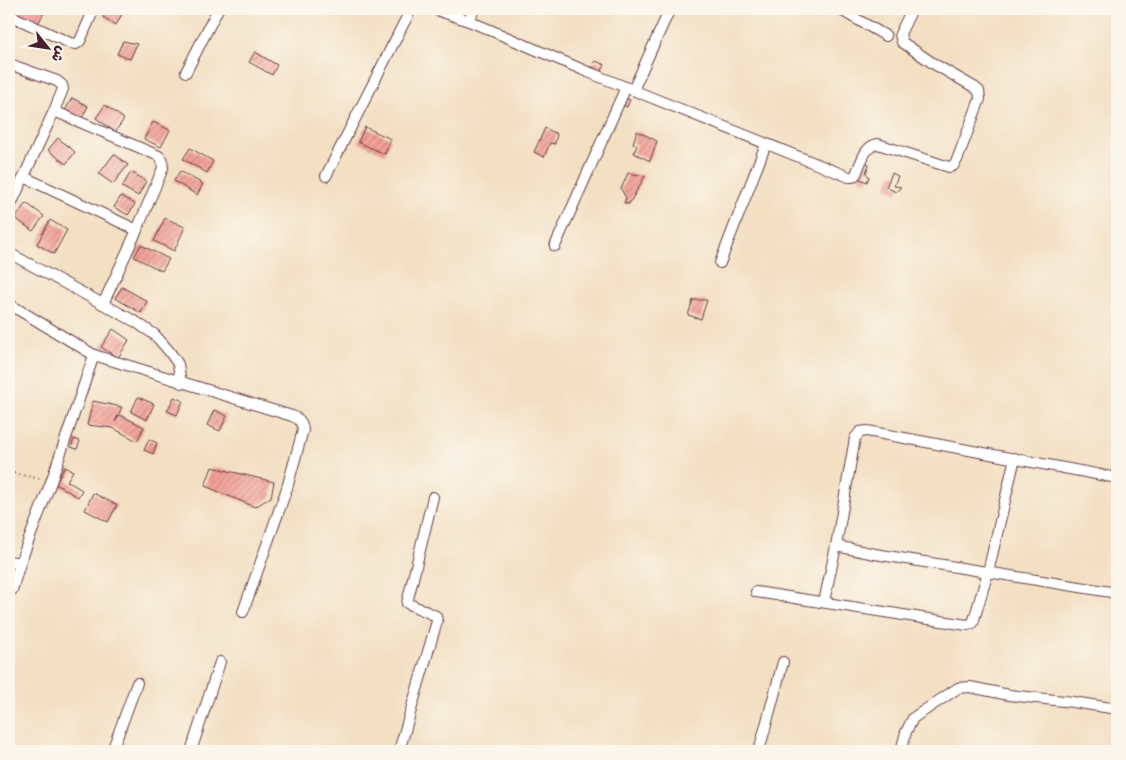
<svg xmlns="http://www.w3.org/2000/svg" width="1126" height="760" font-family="'Gochi Hand','Playpen Sans Arabic',sans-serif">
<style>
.building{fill:url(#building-hatch)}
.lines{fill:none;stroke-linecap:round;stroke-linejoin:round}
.minor-casing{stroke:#633c42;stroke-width:12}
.path{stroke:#633c42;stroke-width:2;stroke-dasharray:1 4;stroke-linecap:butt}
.minor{stroke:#fff;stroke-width:10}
</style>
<defs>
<pattern id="building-hatch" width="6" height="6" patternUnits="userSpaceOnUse" patternTransform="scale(1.25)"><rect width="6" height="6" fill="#f3a198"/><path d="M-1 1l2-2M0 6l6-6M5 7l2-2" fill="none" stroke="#c7837c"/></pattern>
</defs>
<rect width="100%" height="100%" fill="#fbf7ec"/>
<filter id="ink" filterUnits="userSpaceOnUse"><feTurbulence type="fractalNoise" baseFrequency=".02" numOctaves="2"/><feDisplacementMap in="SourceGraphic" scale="10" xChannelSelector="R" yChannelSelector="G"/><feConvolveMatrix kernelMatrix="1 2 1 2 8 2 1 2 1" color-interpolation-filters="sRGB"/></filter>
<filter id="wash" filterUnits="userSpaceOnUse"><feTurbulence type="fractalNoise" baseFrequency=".0096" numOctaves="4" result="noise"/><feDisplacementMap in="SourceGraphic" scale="20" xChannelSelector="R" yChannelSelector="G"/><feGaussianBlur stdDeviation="1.12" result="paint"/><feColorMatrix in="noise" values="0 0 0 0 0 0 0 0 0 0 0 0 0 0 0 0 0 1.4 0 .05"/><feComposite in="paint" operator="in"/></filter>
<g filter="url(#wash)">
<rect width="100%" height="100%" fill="#f3dfc2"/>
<g id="blocks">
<g class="building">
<path d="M17 9H46L36 27 14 15Z"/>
<path d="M108 9H121L124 10 116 25 103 17Z"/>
<path d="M123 41 137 44 130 59 117 54Z"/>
<path d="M255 52 277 65 272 75 249 62Z"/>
<path d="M596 61 605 65 601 72 591 66Z"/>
<path d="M622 97 630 100 627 107 620 104Z"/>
<path d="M72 98 88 106 80 122 64 113Z"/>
<path d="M105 105 124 119 115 132 96 118Z"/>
<path d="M153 122 170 130 161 147 144 139Z"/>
<path d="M365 127 391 139 385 154 358 142Z"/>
<path d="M545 128 557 134 555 144 550 143 544 157 534 152Z"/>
<path d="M637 131 657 141 650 161 634 153 637 145 633 143Z"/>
<path d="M58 138 75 152 66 164 48 150Z"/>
<path d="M190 148 213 161 207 173 183 159Z"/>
<path d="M114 154 128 165 113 184 99 174Z"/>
<path d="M864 162 869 164 866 173 869 177 867 182 858 178Z"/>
<path d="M180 171 203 184 197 195 174 181Z"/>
<path d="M131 172 146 181 138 196 122 187Z"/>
<path d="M628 173 645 176 629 204 624 203 626 198 621 189Z"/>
<path d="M892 173 898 176 894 186 901 187 896 192 886 187Z"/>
<path d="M121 196 135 204 128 215 114 207Z"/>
<path d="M26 203 44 216 33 231 15 218Z"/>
<path d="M165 218 185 227 174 251 154 241Z"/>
<path d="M50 220 67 230 54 254 37 244Z"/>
<path d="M141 245 169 259 162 271 134 257Z"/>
<path d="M122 287 147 301 141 313 115 298Z"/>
<path d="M693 300H707L701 319 688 315Z"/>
<path d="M113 329 129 340 118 358 101 347Z"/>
<path d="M138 397 154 404 147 420 131 412Z"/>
<path d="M174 397 183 401 177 415 167 411Z"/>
<path d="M93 401 122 407 115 422 120 415 144 427 137 441 113 428 87 425Z"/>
<path d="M214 410 227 416 220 431 207 425Z"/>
<path d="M74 439 80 441 77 449 71 447Z"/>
<path d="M149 439 157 443 153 454 144 450Z"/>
<path d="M65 467 73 471 67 481 82 490 78 497 55 484Z"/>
<path d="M212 467 274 482 271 497 255 507 205 486Z"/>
<path d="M93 493 117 505 108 522 85 510Z"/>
</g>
</g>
</g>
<g filter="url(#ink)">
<use href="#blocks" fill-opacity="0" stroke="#633c42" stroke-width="1"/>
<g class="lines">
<g class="minor-casing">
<g id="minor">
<path d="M434 9 469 21 588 72 849 177H853L856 174C861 163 865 145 878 144L949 167 953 166 957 160 980 99 979 91 974 87 934 64 902 42 900 34 912 9"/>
<path d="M839 9 886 36"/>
<path d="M9 15 70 43 76 44 80 41 94 9"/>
<path d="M469 21 474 9"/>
<path d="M9 64 57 81 62 85 63 89 54 111 9 209"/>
<path d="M186 72 218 9"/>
<path d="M633 90 670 9"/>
<path d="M54 111 159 156 162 160 163 168 137 230 103 304"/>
<path d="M326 176 411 9"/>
<path d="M24 177 137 230"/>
<path d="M555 246 626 87"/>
<path d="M9 253 136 322 155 335 169 351 178 364 181 383"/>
<path d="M720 263 766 144"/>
<path d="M9 304 94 355 292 416C300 419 302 422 303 430L287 488 243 612"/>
<path d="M836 546 875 554 1117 593"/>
<path d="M9 561 20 563"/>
<path d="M12 590 20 563 51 482 94 355"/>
<path d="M756 592 967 625 973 623 988 572 1015 458"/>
<path d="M824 602 836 546 855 438 860 432 867 431 1117 478"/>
<path d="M112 751 137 683"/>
<path d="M191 751 220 662"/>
<path d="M399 751 437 621 436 616 407 603 433 497"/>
<path d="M759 751 783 662"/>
<path d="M901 751 906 732 913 718 958 688 970 687 1009 695 1073 702 1117 709"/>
</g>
</g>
<path class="path" d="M9 472 40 479"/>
<use href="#minor" class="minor"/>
</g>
</g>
<rect width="1126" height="760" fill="none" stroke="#fbf7ec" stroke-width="30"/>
<g transform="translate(48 48) rotate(120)" stroke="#fbf7ec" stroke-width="4" paint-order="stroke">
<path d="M0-4L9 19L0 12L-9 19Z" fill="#4a1f2b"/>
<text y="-8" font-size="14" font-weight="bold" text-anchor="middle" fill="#4a1f2b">ش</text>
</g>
</svg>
